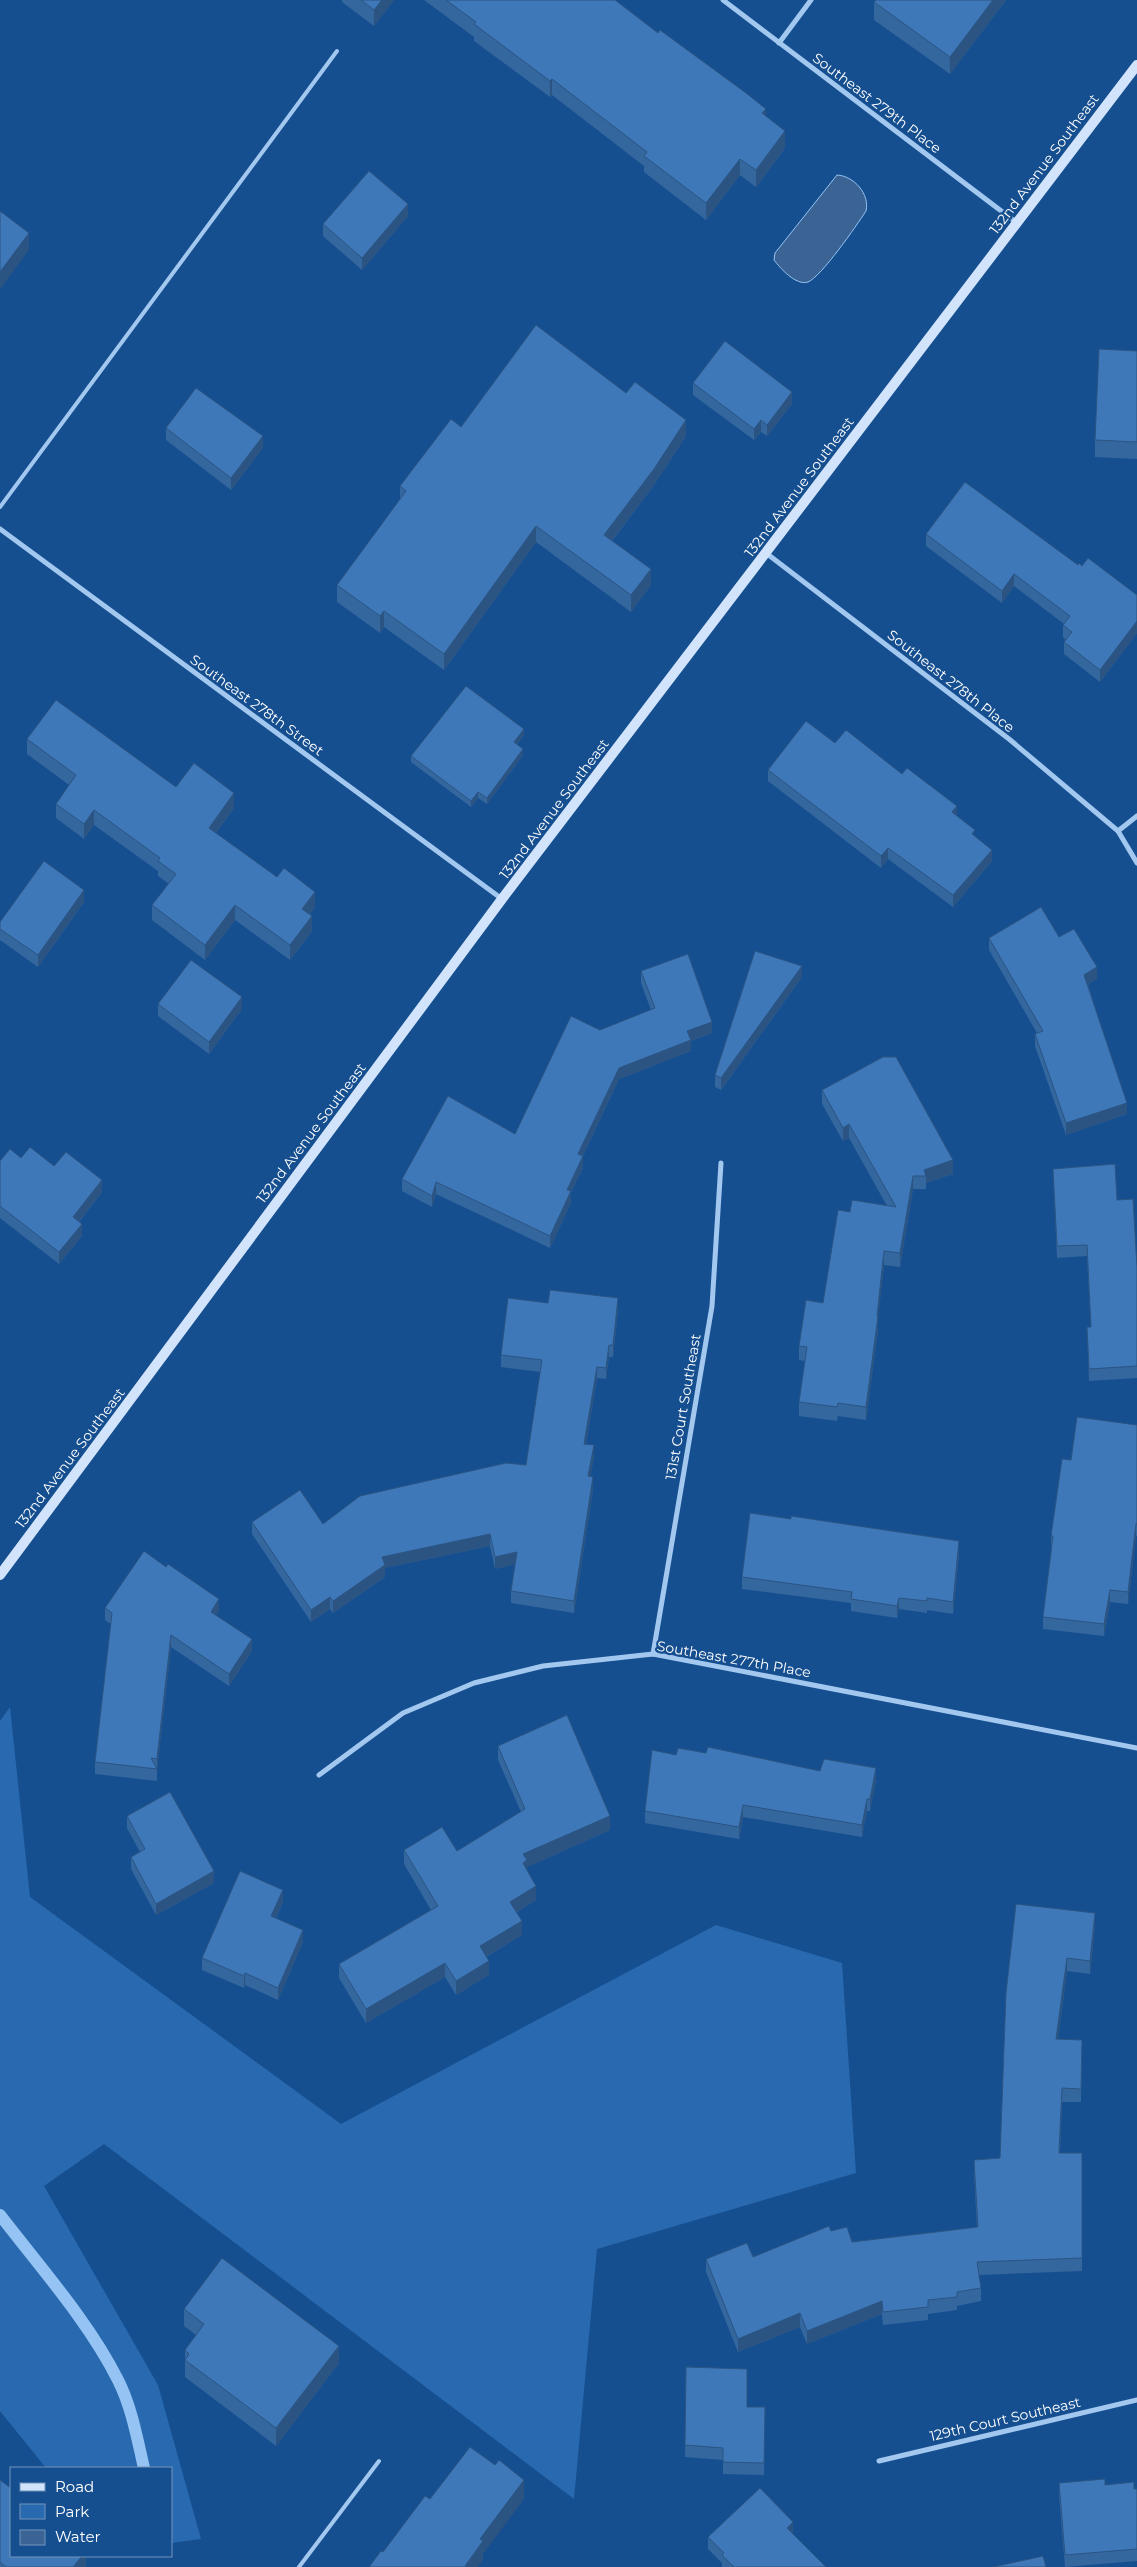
<svg xmlns="http://www.w3.org/2000/svg" width="1137" height="2567" font-family="Montserrat,sans-serif">
<style>
.green{fill:#2869af}
.water{fill:#3b6494;stroke:#95c3f3}
.lines{fill:none;stroke-linecap:round;stroke-linejoin:round}
.stream{stroke:#95c3f3;stroke-width:12}
.service{stroke:#a3c8f0;stroke-width:4}
.minor{stroke:#a3c8f0;stroke-width:5}
.secondary{stroke:#d1e4fb;stroke-width:10}
.wall{fill:#35679f}
.shaded-wall{fill:#2b5482}
.building{fill:#3e78b9;stroke:#2b5482}
.labels{text-anchor:middle;dominant-baseline:central;stroke-width:4.5;stroke-linejoin:round;paint-order:stroke}
.street-label{font-size:14px;fill:#fff;stroke:#164f90}
</style>
<rect width="100%" height="100%" fill="#164f90"/>
<path class="green" d="M10 1707 30 1897 341 2124 716 1925 842 1963 856 2173 597 2249 574 2499 104 2144 44 2186 158 2385 201 2539 171 2543V2468H46L0 2411V1721Z"/>
<path class="water" d="M837 175C854 176 870 194 866 211 857 225 821 277 808 282 796 286 780 268 774 260L775 253Z"/>
<g class="lines">
<path class="stream" d="M0 2215C40 2267 89 2322 118 2380 132 2408 137 2438 144 2468"/>
<g class="service">
<path d="M0 507 337 51"/>
<path d="M299 2567 379 2461"/>
</g>
<g class="minor">
<path d="M723 0 1017 223"/>
<path d="M779 43 811 0"/>
<path d="M0 529 502 899"/>
<path d="M766 553 1009 739 1118 831 1137 863"/>
<path d="M1118 831 1137 816"/>
<path d="M653 1654 712 1306 721 1163"/>
<path d="M319 1775 403 1713 474 1683 543 1666 653 1654 1137 1748"/>
<path d="M879 2461 1137 2400"/>
</g>
<path class="secondary" d="M0 1575 502 899 1137 65"/>
</g>
<g class="wall">
<path d="M342 0H394L374 26 342 2Z"/>
<path d="M424 0H615L766 116 785 148 756 187 740 175 706 220 644 172V166L552 95 550 97 474 41V37Z"/>
<path d="M1006 0 950 74 874 20V2Z"/>
<path d="M408 216 362 270 323 236V224Z"/>
<path d="M1137 351V459L1095 457V440Z"/>
<path d="M693 383 792 404 767 436 761 432 754 440 693 395Z"/>
<path d="M626 393 686 436 654 485 612 541 651 585 631 612 536 542 444 670 384 627 380 633 337 602V585L400 500V486L461 427Z"/>
<path d="M166 428 263 448 231 490 166 440Z"/>
<path d="M926 534 1082 566 1137 595V633L1100 682 1064 654V642L1066 640 1063 637V625L1064 624 1014 586 1002 603 926 546Z"/>
<path d="M524 735 517 744 523 755 487 804 478 798 471 807 411 762V756Z"/>
<path d="M27 739 176 787 234 808 216 833 315 907 310 914 312 931 290 960 235 920 205 960 152 920V905L169 884 158 876V871L94 825 84 839 56 818V804L69 785 27 754Z"/>
<path d="M835 743 957 816 975 836 992 861 953 907 888 859 881 868 768 781V770Z"/>
<path d="M84 902 38 967 0 940V922Z"/>
<path d="M1059 937 1097 979 1088 984 1127 1114 1066 1135 1035 1046V1034L1037 1033 989 950V938Z"/>
<path d="M641 971 712 1033 691 1041V1051L619 1079 583 1156V1168L571 1192V1203L550 1248 436 1194 432 1207 402 1191V1179L515 1134 600 1030 651 1010 641 983Z"/>
<path d="M802 977 721 1090 715 1087V1075Z"/>
<path d="M158 1004 242 1009 209 1054 158 1016Z"/>
<path d="M822 1090 953 1174 926 1183V1189H913L900 1267 884 1265 878 1316V1330L866 1420 838 1416 837 1421 799 1416V1402L805 1361 799 1360V1346L823 1303 850 1212 887 1206 849 1138 843 1141 822 1104Z"/>
<path d="M21 1158 54 1166 102 1192 79 1222 82 1236 59 1264 0 1218V1161Z"/>
<path d="M1053 1169 1117 1200 1137 1267V1378L1089 1381 1087 1327H1091L1087 1256 1057 1258Z"/>
<path d="M548 1303 618 1310 613 1357H609L606 1379 597 1378 586 1444 594 1457 590 1477 593 1489 574 1613 511 1603V1591L515 1564 495 1569 490 1546 385 1568V1577L333 1613 330 1609 311 1622 252 1534V1522L323 1524 526 1465 541 1372 501 1367V1355Z"/>
<path d="M1137 1425V1536H1136L1128 1604 1110 1602 1104 1636 1043 1629V1617L1052 1548H1051V1536L1071 1460Z"/>
<path d="M959 1553 953 1614 927 1610V1613L899 1609 897 1618 851 1611V1603L742 1589V1577Z"/>
<path d="M105 1608 219 1611 216 1616 252 1651 229 1686 171 1647 157 1769V1781L95 1774V1762L111 1624 105 1620Z"/>
<path d="M498 1746 610 1830 527 1867V1870L536 1900 517 1912 522 1935 486 1957 489 1975 456 1995 445 1977 366 2023 339 1978V1964L431 1910 404 1864V1850L457 1851 521 1812 498 1760Z"/>
<path d="M676 1755 820 1771 876 1780 870 1811H867L862 1837 743 1817 739 1839 645 1823V1811Z"/>
<path d="M127 1816 214 1883 156 1915 131 1869V1857L140 1852 127 1828Z"/>
<path d="M283 1902 276 1918 303 1942 278 2000 245 1985 244 1988 202 1970V1958Z"/>
<path d="M1095 1926 1090 1974 1067 1971 1058 2039 1082 2054 1081 2102H1062L1060 2153H1082V2271L979 2275 981 2288V2301L957 2306V2310L928 2314V2320L883 2325 882 2314 807 2344 800 2327 738 2352 706 2272V2259L753 2257 831 2231 852 2242 977 2227 974 2173V2160L1000 2158 1006 1993Z"/>
<path d="M184 2309 339 2363 276 2446 185 2377V2350L196 2335 184 2326Z"/>
<path d="M686 2367 747 2407H765L764 2475 723 2474V2460L685 2457Z"/>
<path d="M0 2480 11 2556H86V2567H0Z"/>
<path d="M1059 2483 1105 2485 1137 2489V2561L1065 2567 1059 2495Z"/>
<path d="M793 2534 826 2567H722V2563L708 2549V2537Z"/>
</g>
<g class="shaded-wall">
<path d="M382 0H394L374 26V10Z"/>
<path d="M993 0H1006L950 74V57Z"/>
<path d="M552 79V95L550 97V81Z"/>
<path d="M766 109V125L762 113Z"/>
<path d="M785 131V148L756 187V170Z"/>
<path d="M740 159V175L706 220V203Z"/>
<path d="M408 204V216L362 270V258Z"/>
<path d="M29 233V250L0 289V272Z"/>
<path d="M792 392V404L767 436V425Z"/>
<path d="M686 420V436L654 485 604 551V535Z"/>
<path d="M761 420V432L754 440V429Z"/>
<path d="M263 436V448L231 490V478Z"/>
<path d="M536 526V542L444 670V654Z"/>
<path d="M651 569V585L631 612V595Z"/>
<path d="M1014 574V586L1002 603V591Z"/>
<path d="M384 611V627L380 633V616Z"/>
<path d="M1137 621V633L1100 682V670Z"/>
<path d="M524 729V735L514 748V742Z"/>
<path d="M523 749V755L487 804V798Z"/>
<path d="M478 792V798L471 807V801Z"/>
<path d="M234 793V808L209 842V828Z"/>
<path d="M957 806V817L952 812Z"/>
<path d="M94 810V825L84 839V824Z"/>
<path d="M888 848V859L881 868V856Z"/>
<path d="M992 850V861L953 907V895Z"/>
<path d="M84 890V902L38 967V955Z"/>
<path d="M315 892V907L302 924V909Z"/>
<path d="M235 905V920L205 960V945Z"/>
<path d="M312 916V931L290 960V945Z"/>
<path d="M802 966V977L721 1090V1078Z"/>
<path d="M1097 967V979L1084 986V975Z"/>
<path d="M242 997V1009L209 1054V1042Z"/>
<path d="M712 1022V1033L691 1041V1051L619 1079 578 1166V1154L619 1068 687 1031Z"/>
<path d="M1127 1103V1114L1066 1135V1123Z"/>
<path d="M849 1124V1138L843 1141V1128Z"/>
<path d="M583 1156V1168L571 1192V1203L550 1248V1236L567 1190Z"/>
<path d="M953 1160V1174L926 1183V1176L924 1170Z"/>
<path d="M913 1176V1189L900 1267V1253Z"/>
<path d="M102 1180V1192L73 1229V1217Z"/>
<path d="M436 1182V1194L432 1207V1196Z"/>
<path d="M82 1224V1236L59 1264V1252Z"/>
<path d="M884 1251V1265L877 1330V1316Z"/>
<path d="M618 1298V1310L613 1357V1345Z"/>
<path d="M878 1316V1330L866 1420V1407Z"/>
<path d="M609 1345V1357L606 1379V1368Z"/>
<path d="M597 1367V1378L584 1456V1444Z"/>
<path d="M594 1445V1457L588 1488V1476Z"/>
<path d="M593 1477V1489L574 1613V1601Z"/>
<path d="M1136 1524V1536L1128 1604V1592Z"/>
<path d="M490 1534V1546L385 1568V1577L333 1613V1601L382 1557Z"/>
<path d="M959 1541V1553L953 1614V1602Z"/>
<path d="M517 1552V1564L495 1569V1557Z"/>
<path d="M1110 1590V1602L1104 1636V1624Z"/>
<path d="M330 1597V1609L311 1622V1610Z"/>
<path d="M899 1598V1609L897 1618V1606Z"/>
<path d="M219 1599V1611L211 1624V1612Z"/>
<path d="M171 1635V1647L157 1771V1759Z"/>
<path d="M252 1639V1651L229 1686V1674Z"/>
<path d="M876 1768V1780L870 1811V1799Z"/>
<path d="M867 1799V1811L862 1837V1825Z"/>
<path d="M743 1805V1817L739 1839V1827Z"/>
<path d="M610 1816V1830L527 1867V1874L523 1877V1854Z"/>
<path d="M214 1871V1883L156 1915V1904Z"/>
<path d="M536 1886V1900L510 1916V1902Z"/>
<path d="M283 1890V1902L271 1928V1916Z"/>
<path d="M1095 1913V1926L1090 1974V1961Z"/>
<path d="M522 1921V1935L480 1960V1946Z"/>
<path d="M303 1930V1942L278 2000V1988Z"/>
<path d="M1067 1958V1971L1056 2053V2039Z"/>
<path d="M489 1961V1975L456 1995V1981Z"/>
<path d="M445 1963V1977L366 2023V2009Z"/>
<path d="M245 1973V1985L244 1988V1976Z"/>
<path d="M1062 2088V2102L1059 2167V2153Z"/>
<path d="M882 2301V2314L807 2344V2331Z"/>
<path d="M800 2313V2327L738 2352V2339Z"/>
<path d="M339 2346V2363L276 2446V2428Z"/>
<path d="M524 2480V2499L483 2554V2560L478 2567H465L480 2539Z"/>
<path d="M793 2522V2533L787 2528Z"/>
<path d="M82 2556H86V2567H73Z"/>
</g>
<g class="building">
<path d="M361 0H382L374 10Z"/>
<path d="M446 0H615L658 33 660 30 746 93 766 109 762 113 785 131 756 170 740 159 706 203 644 156 647 152 552 79 550 81 474 24 476 22Z"/>
<path d="M876 0H993L950 57 874 2Z"/>
<path d="M369 171 408 204 362 258 323 224Z"/>
<path d="M0 211 29 233 0 272Z"/>
<path d="M536 325 626 393 635 382 686 420 654 469 604 535 651 569 631 595 536 526 444 654 384 611 380 616 337 585 406 491 400 486 451 419 461 427Z"/>
<path d="M725 341 792 392 767 425 761 420 754 429 693 383Z"/>
<path d="M1099 349 1137 351V442L1095 440Z"/>
<path d="M196 388 263 436 231 478 166 428Z"/>
<path d="M965 482 1078 565 1079 563 1082 566 1088 558 1137 595V621L1100 670 1064 642 1072 632 1063 625 1070 616 1014 574 1002 591 926 534Z"/>
<path d="M466 686 524 729 514 742 523 749 487 798 478 792 471 801 411 756Z"/>
<path d="M56 700 176 787 194 763 234 793 209 828 277 877 284 868 315 892 302 909 312 916 290 945 235 905 205 945 152 905 176 874 158 861 160 858 94 810 84 824 56 804 76 775 27 739Z"/>
<path d="M806 721 835 743 846 730 902 774 907 768 957 806 952 812 975 830 972 834 992 850 953 895 888 848 881 856 768 770Z"/>
<path d="M44 861 84 890 38 955 0 929V922Z"/>
<path d="M1041 907 1059 937 1074 929 1097 967 1084 975 1127 1103 1066 1123 1035 1034 1043 1031 989 938Z"/>
<path d="M755 951 802 966 721 1078 715 1075Z"/>
<path d="M688 954 712 1022 687 1031 691 1040 619 1068 578 1154 583 1156 567 1190 571 1191 550 1236 436 1182 432 1196 402 1179 448 1096 515 1134 571 1016 600 1030 655 1008 641 971Z"/>
<path d="M191 960 242 997 209 1042 158 1004Z"/>
<path d="M883 1057H896L953 1160 924 1170 926 1176H913L900 1253 884 1251 877 1316H878L866 1407 838 1403 837 1407 799 1402 807 1347 799 1346 806 1300 823 1303 838 1210 850 1212 852 1200 896 1207 849 1124 843 1128 822 1090Z"/>
<path d="M30 1147 54 1166 66 1152 102 1180 73 1217 82 1224 59 1252 0 1206V1161L10 1149 21 1158Z"/>
<path d="M1115 1164 1117 1200 1133 1199 1137 1267V1366L1089 1369 1087 1327H1091L1087 1245 1057 1246 1053 1169Z"/>
<path d="M550 1290 618 1298 613 1345H609L606 1368 597 1367 584 1444 594 1445 588 1476 593 1477 574 1601 511 1591 517 1552 495 1557 490 1534 382 1557 385 1565 333 1601 330 1597 311 1610 252 1522 300 1490 323 1524 360 1496 506 1463 526 1465 542 1360 501 1355 508 1298 548 1303Z"/>
<path d="M1077 1417 1137 1425V1524H1136L1128 1592 1110 1590 1104 1624 1043 1617 1053 1536H1051L1062 1459 1071 1460Z"/>
<path d="M750 1513 791 1519V1516L959 1541 953 1602 927 1598V1601L899 1598 897 1606 851 1599 852 1592 742 1577Z"/>
<path d="M144 1551 166 1567 168 1564 219 1599 211 1612 252 1639 229 1674 171 1635 157 1759 151 1758 157 1769 95 1762 112 1613 105 1608Z"/>
<path d="M567 1715 610 1816 523 1854 527 1860 523 1863 536 1886 510 1902 522 1921 480 1946 489 1961 456 1981 445 1963 366 2009 339 1964 438 1906 404 1850 442 1827 457 1851 525 1809 498 1746Z"/>
<path d="M708 1747 820 1771 824 1759 876 1768 870 1799H867L862 1825 743 1805 739 1827 645 1811 652 1750 676 1755 678 1748 706 1753Z"/>
<path d="M170 1792 214 1871 156 1904 131 1857 145 1849 127 1816Z"/>
<path d="M240 1871 283 1890 271 1916 303 1930 278 1988 245 1973 244 1976 202 1958Z"/>
<path d="M1016 1904 1095 1913 1090 1961 1067 1958 1056 2039 1082 2040 1081 2089 1062 2088 1059 2153H1082V2258L977 2262 981 2288 957 2292V2297L928 2300V2307L883 2312 882 2301 807 2331 800 2313 738 2339 706 2259 747 2243 753 2257 829 2226 831 2231 847 2227 852 2242 978 2227 974 2160 1000 2158 1006 1993Z"/>
<path d="M222 2258 339 2346 276 2428 185 2360 189 2354 185 2350 204 2324 184 2309Z"/>
<path d="M686 2367 747 2369V2407H765L764 2463 723 2462V2448L685 2445Z"/>
<path d="M470 2447 495 2465 499 2460 524 2480 480 2539 483 2541 465 2566 466 2567H369L381 2551 383 2552 425 2496 430 2499Z"/>
<path d="M1105 2479V2485L1134 2482V2489H1137V2549L1065 2555 1059 2483Z"/>
<path d="M0 2480 11 2488V2556H82L73 2567H6L0 2562Z"/>
<path d="M760 2488 793 2522 787 2528 826 2567H734L722 2555 724 2553 708 2537Z"/>
<path d="M1043 2556 1046 2567H993Z"/>
</g>
<g class="labels">
<g class="street-label">
<text transform="translate(877 103) rotate(37)">Southeast 279th Place</text>
<text transform="translate(1044 164) rotate(-53)">132nd Avenue Southeast</text>
<text transform="translate(799 487) rotate(-53)">132nd Avenue Southeast</text>
<text transform="translate(951 681) rotate(38)">Southeast 278th Place</text>
<text transform="translate(257 705) rotate(36)">Southeast 278th Street</text>
<text transform="translate(554 809) rotate(-53)">132nd Avenue Southeast</text>
<text transform="translate(311 1133) rotate(-53)">132nd Avenue Southeast</text>
<text transform="translate(683 1407) rotate(-80)">131st Court Southeast</text>
<text transform="translate(70 1458) rotate(-53)">132nd Avenue Southeast</text>
<text transform="translate(734 1659) rotate(10)">Southeast 277th Place</text>
<text transform="translate(1005 2419) rotate(-13)">129th Court Southeast</text>
</g>
</g>
<rect x="10" y="2467" width="162" height="90" fill="#164f90" stroke="#7395bc"/>
<rect x="20" y="2483" width="25" height="8" fill="#d1e4fb" stroke="#7395bc"/>
<text x="55" y="2492" font-size="15" fill="#ffffff">Road</text>
<rect x="20" y="2504" width="25" height="15" fill="#2869af" stroke="#7395bc"/>
<text x="55" y="2517" font-size="15" fill="#ffffff">Park</text>
<rect x="20" y="2530" width="25" height="15" fill="#3b6494" stroke="#7395bc"/>
<text x="55" y="2542" font-size="15" fill="#ffffff">Water</text>
</svg>
